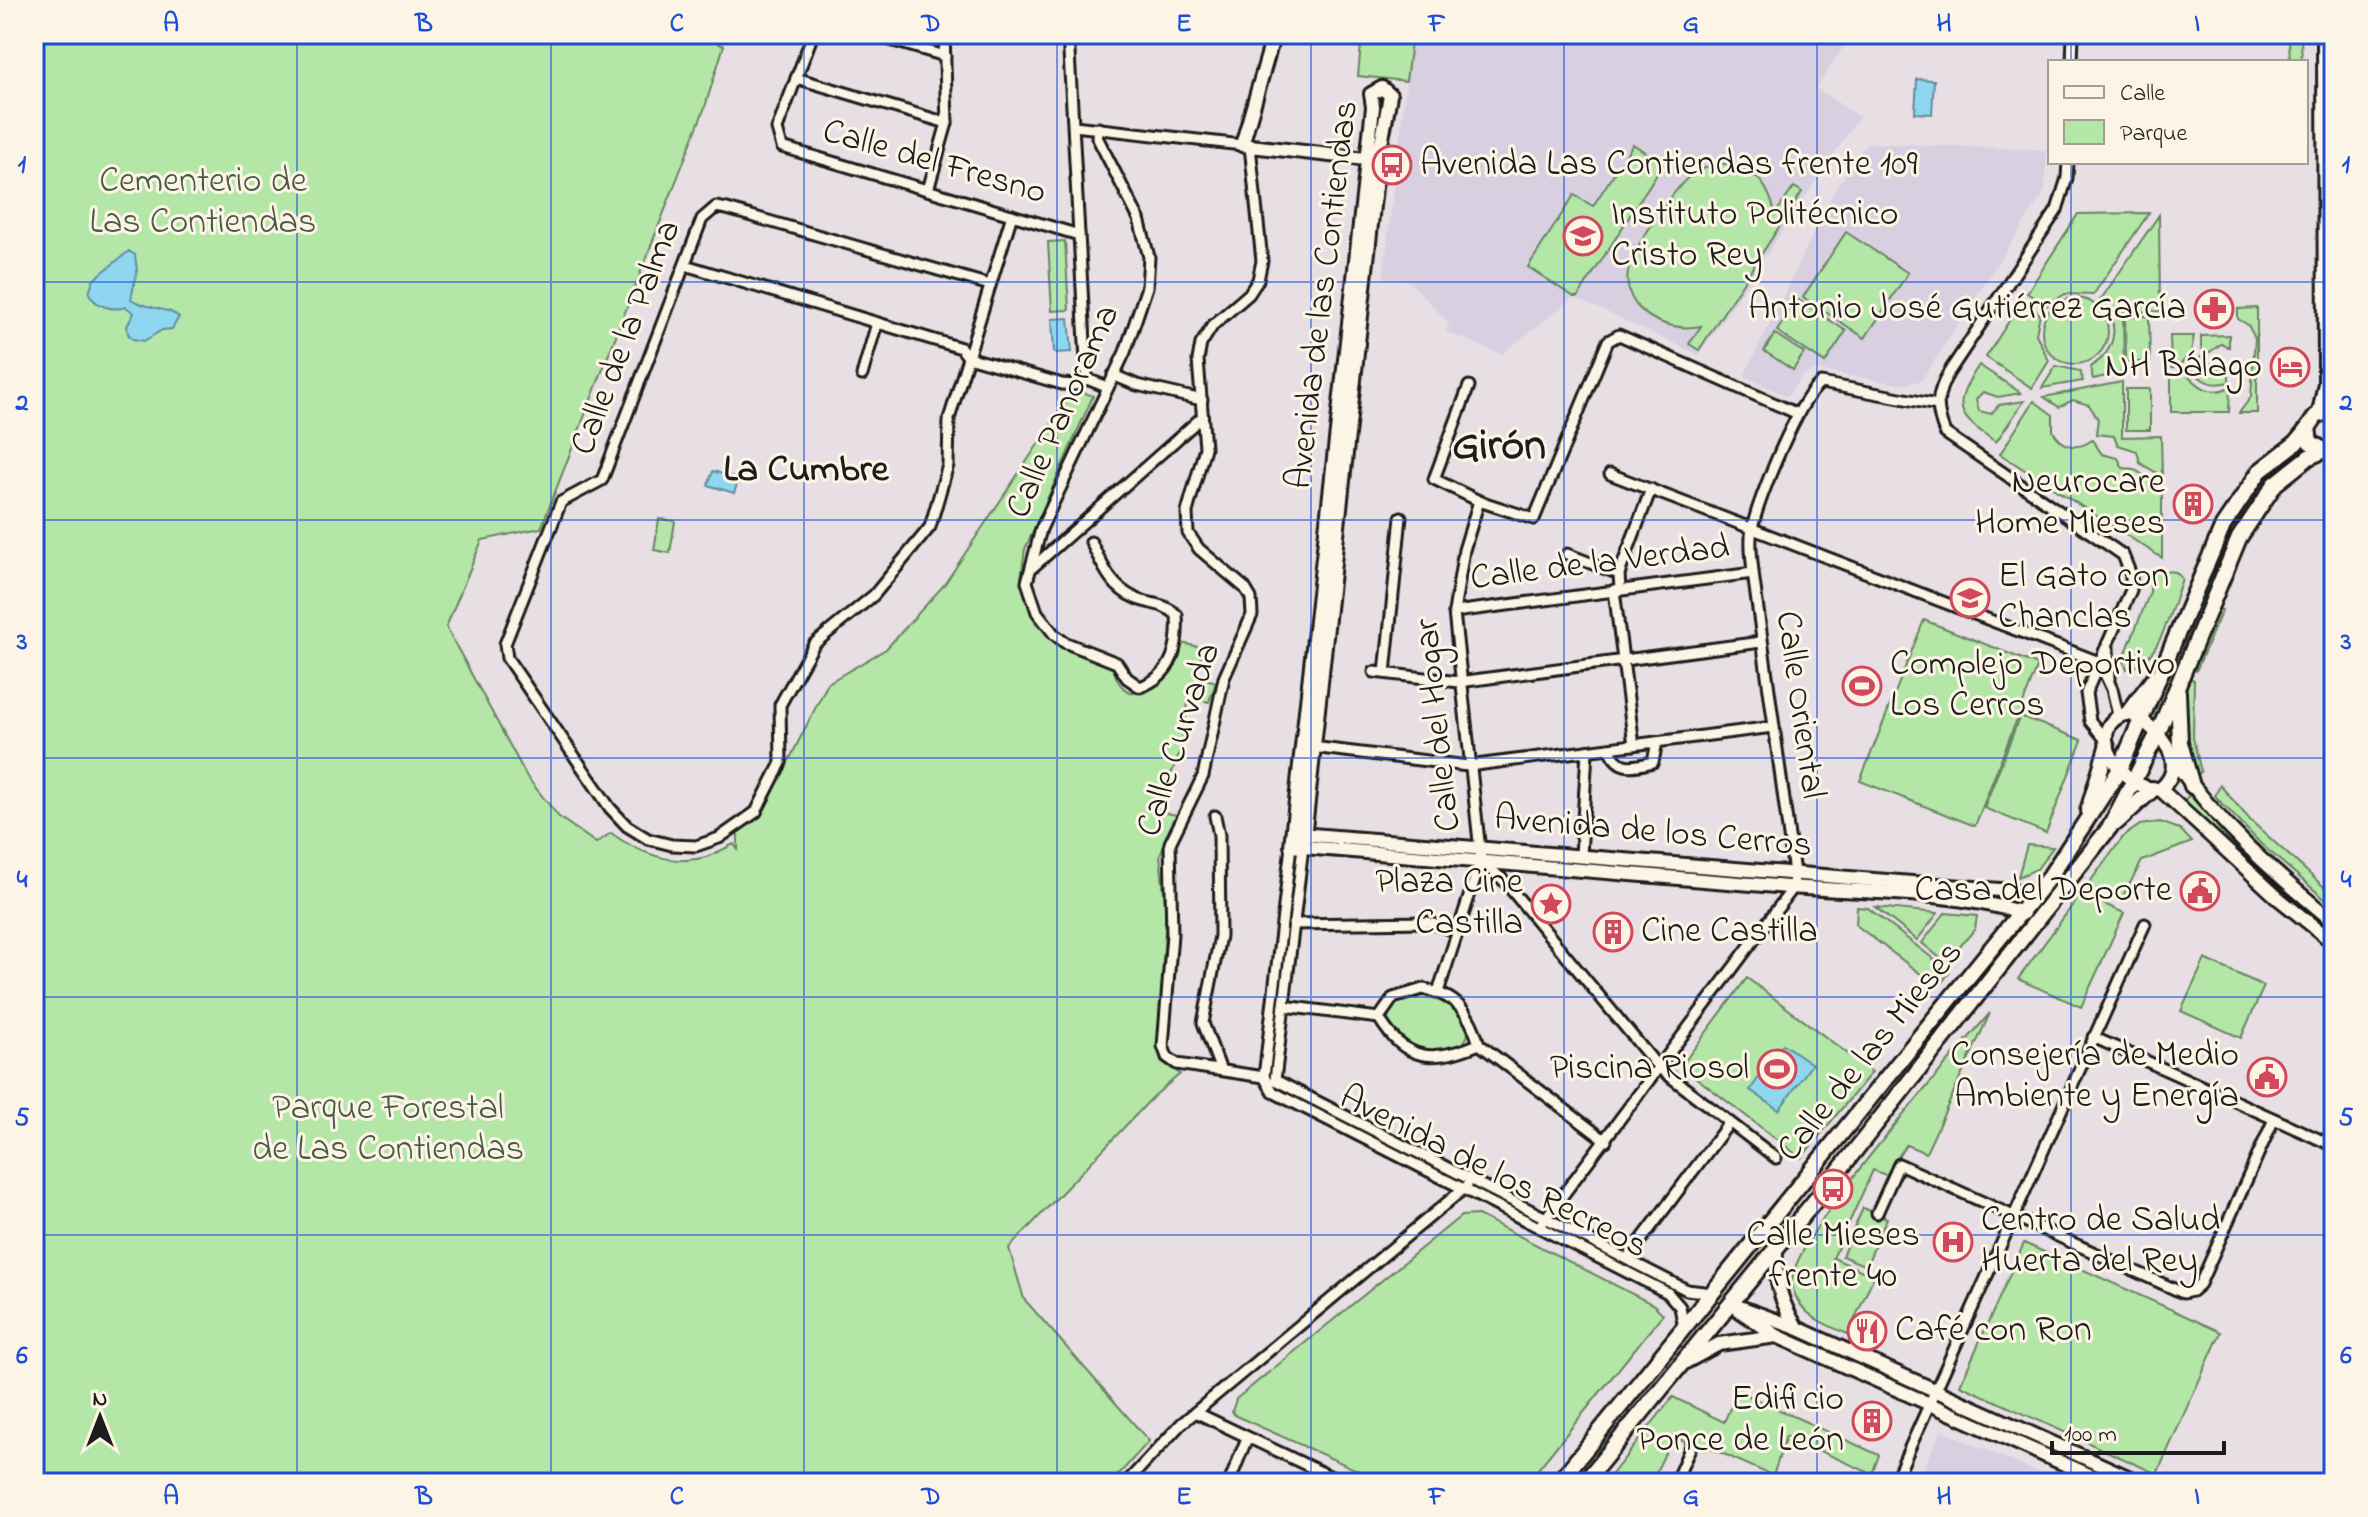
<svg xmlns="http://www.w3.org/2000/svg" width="2368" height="1517" font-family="'Indie Flower',sans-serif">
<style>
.built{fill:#d8d0e1}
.green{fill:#b4e7a7;stroke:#688262;stroke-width:2}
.water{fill:#8fd6f1;stroke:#618c9c;stroke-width:2}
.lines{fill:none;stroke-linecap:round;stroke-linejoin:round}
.minor-casing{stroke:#1c1c1c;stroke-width:15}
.tertiary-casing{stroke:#1c1c1c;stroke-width:18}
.secondary-casing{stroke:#1c1c1c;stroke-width:20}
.minor{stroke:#fcf5e5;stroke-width:9}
.tertiary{stroke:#fcf5e5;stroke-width:12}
.secondary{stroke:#fcf5e5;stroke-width:14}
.grid{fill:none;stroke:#1d4ed8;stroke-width:2;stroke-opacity:0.55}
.labels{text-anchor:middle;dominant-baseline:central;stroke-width:6;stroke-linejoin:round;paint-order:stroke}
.street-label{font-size:36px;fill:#1c1c1c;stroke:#fcf5e5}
.poi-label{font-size:36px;fill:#1c1c1c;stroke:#fcf5e5;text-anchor:end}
.park-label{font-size:36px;fill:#4a5946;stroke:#fcf5e5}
.neighbourhood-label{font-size:38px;font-weight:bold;fill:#1c1c1c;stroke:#fcf5e5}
.district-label{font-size:44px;font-weight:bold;fill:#1c1c1c;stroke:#fcf5e5}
.neatline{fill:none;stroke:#1d4ed8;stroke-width:3}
.grid-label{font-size:26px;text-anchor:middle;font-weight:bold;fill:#1d4ed8}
</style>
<rect width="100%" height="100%" fill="#e7dfe3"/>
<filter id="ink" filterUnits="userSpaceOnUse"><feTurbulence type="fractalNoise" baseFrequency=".0125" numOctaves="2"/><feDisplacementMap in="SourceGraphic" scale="16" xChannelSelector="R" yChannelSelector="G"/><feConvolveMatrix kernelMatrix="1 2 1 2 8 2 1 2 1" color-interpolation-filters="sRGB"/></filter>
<g filter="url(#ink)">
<g class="built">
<path d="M1412 34H1852L1816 88 1859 117 1699 355 1574 297 1502 354 1446 332 1449 324 1409 281 1383 278Z"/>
<path d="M1867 143 2047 150 2045 191 1921 381 1900 384 1815 370 1803 375 1787 396 1744 376 1835 189Z"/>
<path d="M1941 1430 2061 1483H1917Z"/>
</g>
<g class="green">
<path d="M34 34H720L719 44 724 45 705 107 541 528 482 540 446 627 527 777 559 817 596 843 611 833C637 852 673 867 706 857 715 854 725 848 734 844L738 850V830L768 802 828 683 886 649 944 585 1075 389 1093 396 1025 549 1021 578 1036 624 1066 649 1113 668C1128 722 1175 676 1182 643L1203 648 1196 676 1216 682 1209 702 1189 698 1179 755 1156 811 1177 815 1160 855 1166 913 1158 1049 1161 1061 1180 1074 1153 1097 1009 1248 1024 1299 1149 1441 1111 1483H34Z"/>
<path d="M1362 34H1412L1406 81 1358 76Z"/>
<path d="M2289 39H2301L2302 62H2290Z"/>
<path d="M1633 144 1663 164 1578 297H1574L1528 267 1574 195 1593 206Z"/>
<path d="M1720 163C1753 168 1768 181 1775 214L1794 187 1802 192 1699 350 1689 344 1701 326C1661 334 1614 306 1631 261 1638 243 1676 186 1691 175 1700 169 1710 166 1720 163Z"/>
<path d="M2149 213 2093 295 2065 294 2046 306 2027 293 2078 214Z"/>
<path d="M2159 215 2160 311 2123 312 2124 372 2093 379 2090 367C2115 352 2123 323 2099 302Z"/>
<path d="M1846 232 1908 273 1865 338 1803 297Z"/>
<path d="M1065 241 1069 310 1052 311 1048 242Z"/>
<circle cx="2075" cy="331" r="33"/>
<path d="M1797 299 1846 331 1825 363 1777 331Z"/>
<path d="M2022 301 2040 314 2036 334 2049 361 2032 388 1986 357Z"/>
<path d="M2257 308V413H2239L2251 397 2255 338 2248 325 2238 319V309Z"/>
<path d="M2149 316 2150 362H2126L2125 317Z"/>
<path d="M1775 334 1804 353 1793 370 1764 351Z"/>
<path d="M2229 335V347L2221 344 2210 352 2201 350V336Z"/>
<path d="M2170 336H2194L2191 353 2177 368H2171Z"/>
<path d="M2201 357 2217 368H2229V382C2210 387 2202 381 2189 367Z"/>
<path d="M1979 365 2021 393 1998 397 1983 392 1976 399 1979 411 1991 414 1999 405 2024 401 1996 442C1955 415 1952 406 1979 365Z"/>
<path d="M2056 366 2080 371 2083 381 2042 388Z"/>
<path d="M2184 371C2198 386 2209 397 2230 387L2229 412H2171V374Z"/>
<path d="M2122 382V437L2161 436 2162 476 2140 463 2137 451 2118 445 2114 436 2096 434 2098 419 2089 405 2073 400 2059 407 2044 397Z"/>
<rect x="2126" y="389" width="24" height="41"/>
<path d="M2034 401 2053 415V431C2062 447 2077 451 2092 440L2102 454 2118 458 2123 468 2134 469 2162 488V558L2000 454Z"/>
<path d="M659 519 675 521 670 553 654 550Z"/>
<path d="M2158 570 2176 572 2182 579C2171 606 2161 664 2127 669L2123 660 2150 592V574Z"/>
<path d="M2216 608 2222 610 2196 671 2191 669Z"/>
<path d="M1924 620 2038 665 1975 826 1860 781Z"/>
<path d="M2189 678 2194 680 2193 738 2201 772 2195 776C2185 745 2179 710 2189 678Z"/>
<path d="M2020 716 2082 740 2046 833 1984 808Z"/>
<path d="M2220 785 2250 820 2334 896V907L2261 844 2215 796Z"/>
<path d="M2189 795 2250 858 2334 929V936L2253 868 2183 802Z"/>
<path d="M2160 822 2180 829 2192 842 2142 861 2122 898 2098 889 2091 898 2124 913 2081 1007 2018 979 2124 836 2140 825Z"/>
<path d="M2027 845 2053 847 2037 869 2018 877Z"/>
<path d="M1857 907 1868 908 1950 972 1938 987 1856 925Z"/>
<path d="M1875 907 1938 913 1917 940Z"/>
<path d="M1945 913 1977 916 1975 929 1946 963 1922 943Z"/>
<path d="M2205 959 2264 986 2241 1038 2181 1011Z"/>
<path d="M1747 978 1872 1072 1801 1158 1681 1066Z"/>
<path d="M1417 995C1435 996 1451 1000 1462 1015 1492 1058 1402 1065 1388 1019 1390 1001 1402 999 1417 995Z"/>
<path d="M1990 1013 1926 1153 1906 1145 1886 1175 1873 1170 1833 1258 1874 1276 1848 1334C1823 1324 1796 1313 1792 1283 1788 1240 1955 1055 1990 1013Z"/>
<path d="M1863 1208 1887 1218 1866 1266 1842 1256Z"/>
<path d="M1478 1215 1654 1305 1663 1314 1527 1483H1386L1236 1416 1232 1412 1236 1399 1461 1216Z"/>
<path d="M2024 1243 2221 1332 2157 1474 1960 1385Z"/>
<path d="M1738 1391 1879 1455 1872 1474 1786 1436 1773 1476 1708 1447 1706 1450 1673 1436 1651 1483H1605L1673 1397 1724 1422Z"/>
</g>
<g class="water">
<path d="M1917 79 1934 80 1932 114 1915 113Z"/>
<path d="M129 251 135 255 137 271 131 299C145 309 168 307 179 317L172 329 162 330 144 341 133 339 128 334 127 326 134 313 126 307C113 311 95 307 89 293L93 280Z"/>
<path d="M1069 318 1072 352 1054 353 1052 319Z"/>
<path d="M713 471 739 479 734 493 708 485Z"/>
<path d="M1783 1044 1812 1064 1779 1110 1750 1090Z"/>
</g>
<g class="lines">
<g class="minor-casing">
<g id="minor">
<path d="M813 34 777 129 782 147 1079 235"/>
<path d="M870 34 945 56"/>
<path d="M1068 34 1087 379"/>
<path d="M2072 62 2073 34"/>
<path d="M796 78 947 123"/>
<path d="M1074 126 1242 145"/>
<path d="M1250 146 1262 261 1258 280 1249 294 1213 325 1201 344 1198 360 1205 448 1187 512 1188 533 1199 549 1245 588 1251 598 1252 615 1224 678 1203 776 1170 843 1172 934 1163 1046 1167 1057 1177 1064 1264 1077"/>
<path d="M2068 162 2067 178 2057 210 1949 372C1936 394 1935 409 1945 433L2123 555 2131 575V590L2086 693 2090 721 2105 739"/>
<path d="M928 190 947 123 944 34"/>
<path d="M685 265 961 348 968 357 1062 384 1075 385 1087 379 1107 387"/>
<path d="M990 285 727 209 716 207 702 219 602 480 561 502 505 644 507 658 610 808 627 826 648 839 672 845 696 846 719 838 756 812 781 763 780 705 814 644 874 595 930 527 948 465 949 419 1012 215"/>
<path d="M862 375 877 323"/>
<path d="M1113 375 1137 385 1202 400"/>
<path d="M1469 386 1434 479 1479 501 1534 519 1608 341 1619 335 1798 414"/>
<path d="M1610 474 2099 662 2112 689 2118 715"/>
<path d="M1479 501 1464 550 1454 612 1481 860 1504 881 1659 1068 1776 1158"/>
<path d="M1091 542C1102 564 1110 587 1135 598 1150 605 1163 602 1177 615 1179 647 1173 675 1140 687L1127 678 1117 663 1064 642 1054 634 1037 612 1027 582 1041 529 1125 352 1147 287 1149 257 1139 219 1097 137 1098 128"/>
<path d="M1567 554 1619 574"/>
<path d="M1032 568 1202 417"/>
<path d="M1620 589 1619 574 1651 489"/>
<path d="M1614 590 1634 745"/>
<path d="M1454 612 1753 573"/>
<path d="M2108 647 2109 680"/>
<path d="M1374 672 1459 682 1761 642"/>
<path d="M1385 673 1401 517"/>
<path d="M1312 747 1468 766 1773 727"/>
<path d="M1609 748C1618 771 1632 767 1653 762L1657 742"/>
<path d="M1215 816 1219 835 1220 936 1203 1023 1220 1068"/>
<path d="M1303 847 1275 1080 1687 1290 1712 1293"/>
<path d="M1581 856 1587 751"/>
<path d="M1293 924 1427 922 1456 931"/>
<path d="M1423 989C1456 995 1470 1012 1479 1044 1434 1063 1405 1062 1379 1018L1393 998Z"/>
<path d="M1438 992 1481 860"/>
<path d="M1284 1006 1379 1018"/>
<path d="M2093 1037 2334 1146"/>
<path d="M1479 1044 1606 1141"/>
<path d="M1264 1077 1273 1092 1668 1293 1680 1307 1684 1328"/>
<path d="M1264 1077 1291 846"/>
<path d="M1877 1213 1899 1164 2183 1293 2192 1291 2200 1284 2274 1119"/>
<path d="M1539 1227 1793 888 1794 873 1753 573C1752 559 1749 542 1752 529 1758 499 1799 398 1821 383L1937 405"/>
<path d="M1627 1259 1729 1123"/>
<path d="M1197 1413 1344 1483"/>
<path d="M1126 1483 1181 1424 1467 1186"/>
<path d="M1229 1483 1247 1438"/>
<path d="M1675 1483 1691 1446"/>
<path d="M1894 1483 2145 924"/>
</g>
</g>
<g class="tertiary-casing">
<g id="tertiary">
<path d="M1274 34 1242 145 1374 160"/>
<path d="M2128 713C2155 724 2193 763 2160 789 2124 793 2078 726 2128 713Z"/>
<path d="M2173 759C2218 824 2274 873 2334 922"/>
<path d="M2160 789 2278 898 2334 943"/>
<path d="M1299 834 2037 893"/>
<path d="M1303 847 1378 160 1389 101 1390 95 1382 88 1371 94 1373 107 1291 846 1316 848C1470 860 1623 874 1776 886 1857 893 1945 889 2023 913"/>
<path d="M1776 1248C1775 1280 1780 1302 1797 1328"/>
<path d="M1731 1304 1797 1328 2141 1483"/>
<path d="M1740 1311 1777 1336 2107 1483"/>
<path d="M1682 1364 1719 1344 1777 1336"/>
</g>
</g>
<g class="secondary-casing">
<g id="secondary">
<path d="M2320 413 2326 383 2325 34"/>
<path d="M2322 449 2310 442 2308 428 2316 416 2334 409"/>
<path d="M2178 692 2180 743 2192 786"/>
<path d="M2128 713 2155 677"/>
<path d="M2088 811 2107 747"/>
<path d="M2117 822 2153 789"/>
<path d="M1558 1483 2050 876 2120 769 2223 526 2260 471 2296 443 2308 428"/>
<path d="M1584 1483 1827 1186 2110 827 2158 733 2239 538 2275 484 2309 457 2334 446"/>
</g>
</g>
<use href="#minor" class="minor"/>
<use href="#tertiary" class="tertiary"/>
<use href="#secondary" class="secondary"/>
</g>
</g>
<path class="grid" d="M297 34V1483M551 34V1483M804 34V1483M1057 34V1483M1311 34V1483M1564 34V1483M1817 34V1483M2071 34V62M2071 162V1483M34 282H2334M34 520H2334M34 758H2334M34 997H2334M34 1235H2334"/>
<defs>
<g id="bus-ring" transform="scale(2)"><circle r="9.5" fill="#fcf5e5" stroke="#d1495b" stroke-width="1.5"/><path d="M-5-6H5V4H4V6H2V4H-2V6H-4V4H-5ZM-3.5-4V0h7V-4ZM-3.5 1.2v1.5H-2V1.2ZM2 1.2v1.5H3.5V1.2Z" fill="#d1495b"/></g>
<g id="school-ring" transform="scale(2)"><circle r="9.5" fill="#fcf5e5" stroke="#d1495b" stroke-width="1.5"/><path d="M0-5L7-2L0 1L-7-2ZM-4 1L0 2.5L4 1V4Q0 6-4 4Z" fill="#d1495b"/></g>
<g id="pharmacy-ring" transform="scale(2)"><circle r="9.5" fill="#fcf5e5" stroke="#d1495b" stroke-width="1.5"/><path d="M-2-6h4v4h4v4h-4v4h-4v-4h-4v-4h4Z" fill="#d1495b"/></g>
<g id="hotel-ring" transform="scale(2)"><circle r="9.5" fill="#fcf5e5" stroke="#d1495b" stroke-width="1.5"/><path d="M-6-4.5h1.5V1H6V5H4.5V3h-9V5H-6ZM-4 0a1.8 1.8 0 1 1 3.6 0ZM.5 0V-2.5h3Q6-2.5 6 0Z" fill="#d1495b"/></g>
<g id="building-ring" transform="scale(2)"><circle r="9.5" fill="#fcf5e5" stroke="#d1495b" stroke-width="1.5"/><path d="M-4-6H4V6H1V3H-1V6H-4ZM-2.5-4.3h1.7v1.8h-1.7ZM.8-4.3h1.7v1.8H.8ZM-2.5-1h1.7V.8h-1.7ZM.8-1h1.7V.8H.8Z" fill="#d1495b"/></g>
<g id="stadium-ring" transform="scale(2)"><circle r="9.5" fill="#fcf5e5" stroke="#d1495b" stroke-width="1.5"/><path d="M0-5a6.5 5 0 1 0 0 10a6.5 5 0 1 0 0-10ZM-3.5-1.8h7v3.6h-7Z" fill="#d1495b"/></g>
<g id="civic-ring" transform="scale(2)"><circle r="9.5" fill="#fcf5e5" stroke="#d1495b" stroke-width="1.5"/><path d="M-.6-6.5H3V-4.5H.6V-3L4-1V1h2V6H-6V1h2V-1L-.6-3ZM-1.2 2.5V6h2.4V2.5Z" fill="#d1495b"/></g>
<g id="sight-ring" transform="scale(2)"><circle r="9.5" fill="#fcf5e5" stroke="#d1495b" stroke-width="1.5"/><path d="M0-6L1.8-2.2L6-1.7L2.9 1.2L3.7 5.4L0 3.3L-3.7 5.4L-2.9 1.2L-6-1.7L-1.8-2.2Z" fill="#d1495b"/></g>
<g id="hospital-ring" transform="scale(2)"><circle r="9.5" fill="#fcf5e5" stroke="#d1495b" stroke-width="1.5"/><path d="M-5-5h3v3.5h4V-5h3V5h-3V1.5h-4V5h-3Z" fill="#d1495b"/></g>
<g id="restaurant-ring" transform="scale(2)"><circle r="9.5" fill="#fcf5e5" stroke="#d1495b" stroke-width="1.5"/><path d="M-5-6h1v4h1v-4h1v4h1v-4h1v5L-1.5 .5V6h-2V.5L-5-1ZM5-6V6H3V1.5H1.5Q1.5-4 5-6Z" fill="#d1495b"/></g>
</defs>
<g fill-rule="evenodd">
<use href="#bus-ring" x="1392" y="165"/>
<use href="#school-ring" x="1583" y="236"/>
<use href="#pharmacy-ring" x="2214" y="309"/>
<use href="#hotel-ring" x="2290" y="367"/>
<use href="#building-ring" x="2193" y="504"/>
<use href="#school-ring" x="1970" y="598"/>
<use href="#stadium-ring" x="1862" y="686"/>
<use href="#civic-ring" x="2200" y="891"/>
<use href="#sight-ring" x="1551" y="904"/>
<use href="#building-ring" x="1613" y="932"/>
<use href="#stadium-ring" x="1777" y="1069"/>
<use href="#civic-ring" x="2267" y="1077"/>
<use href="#bus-ring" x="1833" y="1189"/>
<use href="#hospital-ring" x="1953" y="1242"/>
<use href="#restaurant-ring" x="1867" y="1331"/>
<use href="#building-ring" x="1872" y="1421"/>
</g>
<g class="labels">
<g class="street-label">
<text transform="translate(934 163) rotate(16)">Calle del Fresno</text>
<text transform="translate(1324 295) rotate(-83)">Avenida de las Contiendas</text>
<text transform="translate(627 338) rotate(-69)">Calle de la Palma</text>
<text transform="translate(1064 412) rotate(-66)">Calle Panorama</text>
<text transform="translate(1600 564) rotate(-7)">Calle de la Verdad</text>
<text transform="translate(1799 705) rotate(82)">Calle Oriental</text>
<text transform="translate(1439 725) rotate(-96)">Calle del Hogar</text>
<text transform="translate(1180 740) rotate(-72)">Calle Curvada</text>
<text transform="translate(1653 833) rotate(5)">Avenida de los Cerros</text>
<text transform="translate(1871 1052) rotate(-51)">Calle de las Mieses</text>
<text transform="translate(1493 1173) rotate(27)">Avenida de los Recreos</text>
</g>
<g class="poi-label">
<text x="1420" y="165" text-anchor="start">Avenida Las Contiendas frente 109</text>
<text x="1611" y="215" text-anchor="start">Instituto Politécnico<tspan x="1611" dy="41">Cristo Rey</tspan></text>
<text x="2186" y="309">Antonio José Gutiérrez García</text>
<text x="2262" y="367">NH Bálago</text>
<text x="2165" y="483">Neurocare<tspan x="2165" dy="41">Home Mieses</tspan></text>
<text x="1998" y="577" text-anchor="start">El Gato con<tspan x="1998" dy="41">Chanclas</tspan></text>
<text x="1890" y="665" text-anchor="start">Complejo Deportivo<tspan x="1890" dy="41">Los Cerros</tspan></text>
<text x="1523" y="883">Plaza Cine<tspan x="1523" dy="41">Castilla</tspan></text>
<text x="2172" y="891">Casa del Deporte</text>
<text x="1641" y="932" text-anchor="start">Cine Castilla</text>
<text x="2239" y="1056">Consejería de Medio<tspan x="2239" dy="41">Ambiente y Energía</tspan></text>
<text x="1749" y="1069">Piscina Riosol</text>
<text x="1981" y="1221" text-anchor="start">Centro de Salud<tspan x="1981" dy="41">Huerta del Rey</tspan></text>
<text x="1833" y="1236" text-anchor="middle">Calle Mieses<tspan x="1833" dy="41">frente 40</tspan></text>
<text x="1895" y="1331" text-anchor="start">Café con Ron</text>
<text x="1844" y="1400">Edificio<tspan x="1844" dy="41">Ponce de León</tspan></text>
</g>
<g class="park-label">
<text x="203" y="182">Cementerio de<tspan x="203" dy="41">Las Contiendas</tspan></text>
<text x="388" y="1109">Parque Forestal<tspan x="388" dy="41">de Las Contiendas</tspan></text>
</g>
<g class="neighbourhood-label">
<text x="806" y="471">La Cumbre</text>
</g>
<g class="district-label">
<text x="1499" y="447">Girón</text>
</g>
</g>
<rect width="2368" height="1517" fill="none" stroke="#fcf5e5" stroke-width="88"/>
<rect x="2048" y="60" width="260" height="104" fill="#fcf5e5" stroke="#a29e95" stroke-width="2"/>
<rect x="2064" y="86" width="40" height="12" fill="#fcf5e5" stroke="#a29e95" stroke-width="2"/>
<text x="2120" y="100" font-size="24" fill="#1c1c1c">Calle</text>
<rect x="2064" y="120" width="40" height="24" fill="#b4e7a7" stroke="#a29e95" stroke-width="2"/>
<text x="2120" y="140" font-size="24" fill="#1c1c1c">Parque</text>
<g transform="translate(100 1417)" stroke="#fcf5e5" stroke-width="6" paint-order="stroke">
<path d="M0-6L14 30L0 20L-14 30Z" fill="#1c1c1c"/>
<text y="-12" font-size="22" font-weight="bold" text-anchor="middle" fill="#1c1c1c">N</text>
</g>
<path d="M2052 1441v12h172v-12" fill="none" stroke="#1c1c1c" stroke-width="4"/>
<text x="2064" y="1441" font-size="24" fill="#1c1c1c" stroke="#fcf5e5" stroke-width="6" paint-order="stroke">100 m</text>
<rect x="44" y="44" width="2280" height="1429" class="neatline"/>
<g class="grid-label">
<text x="171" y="31">A</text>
<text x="424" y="31">B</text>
<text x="677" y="31">C</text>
<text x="931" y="31">D</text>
<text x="1184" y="31">E</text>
<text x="1437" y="31">F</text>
<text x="1691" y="31">G</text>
<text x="1944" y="31">H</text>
<text x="2197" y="31">I</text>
<text x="22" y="172">1</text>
<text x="2346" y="172">1</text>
<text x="22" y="410">2</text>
<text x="2346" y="410">2</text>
<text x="22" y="649">3</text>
<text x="2346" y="649">3</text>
<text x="22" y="887">4</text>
<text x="2346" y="887">4</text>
<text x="22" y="1125">5</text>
<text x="2346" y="1125">5</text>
<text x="22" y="1363">6</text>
<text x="2346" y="1363">6</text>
<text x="171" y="1504">A</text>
<text x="424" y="1504">B</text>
<text x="677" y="1504">C</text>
<text x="931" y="1504">D</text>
<text x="1184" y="1504">E</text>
<text x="1437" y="1504">F</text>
<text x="1691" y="1504">G</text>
<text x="1944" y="1504">H</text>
<text x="2197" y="1504">I</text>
</g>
</svg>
